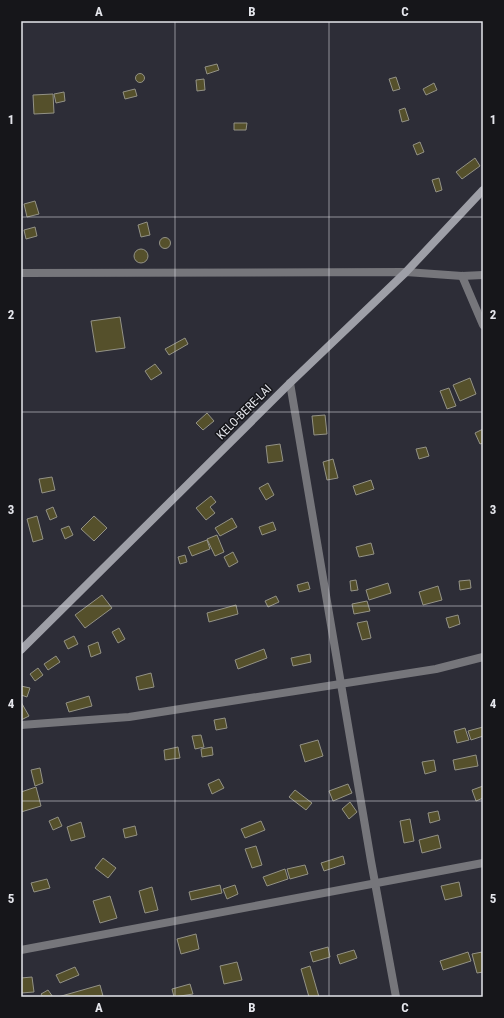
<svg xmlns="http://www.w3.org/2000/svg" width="504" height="1018" font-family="'Roboto Condensed',sans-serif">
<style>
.building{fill:#55502b;stroke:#939286}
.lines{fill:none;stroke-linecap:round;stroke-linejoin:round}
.minor{stroke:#76767b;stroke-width:8}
.secondary{stroke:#9e9fa7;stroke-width:8}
.grid{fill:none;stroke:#e5e6ec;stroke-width:1;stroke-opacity:0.55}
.labels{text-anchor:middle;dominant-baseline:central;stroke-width:3;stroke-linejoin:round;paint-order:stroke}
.street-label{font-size:12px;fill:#e5e6ec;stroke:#16161a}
.neatline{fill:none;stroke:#e5e6ec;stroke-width:1.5}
.grid-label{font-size:13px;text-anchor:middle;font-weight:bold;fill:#e5e6ec}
</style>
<rect width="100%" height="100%" fill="#2d2d37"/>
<g class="building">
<path d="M217 64 219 70 207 74 205 67Z"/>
<circle cx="140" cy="78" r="4.5"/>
<path d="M396 77 400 89 393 91 389 79Z"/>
<path d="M204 79 205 90 197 91 196 80Z"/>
<path d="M434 83 437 90 426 95 423 89Z"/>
<path d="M135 89 137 96 125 99 123 92Z"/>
<path d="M64 92 65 101 56 103 54 94Z"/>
<path d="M53 94 54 113 34 114 33 95Z"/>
<path d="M405 108 409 120 402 122 399 110Z"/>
<path d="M234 123H247L246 130H234Z"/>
<path d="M420 142 424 152 417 155 413 145Z"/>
<path d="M475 158 480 166 462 179 456 172Z"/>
<path d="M439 178 442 190 436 192 432 180Z"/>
<path d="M35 201 39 214 27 217 24 204Z"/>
<path d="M147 222 150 235 141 237 138 225Z"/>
<path d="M35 227 37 236 26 239 24 230Z"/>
<circle cx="165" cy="243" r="5.5"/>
<circle cx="141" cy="256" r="7"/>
<path d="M120 317 125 348 96 352 91 321Z"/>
<path d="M185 338 188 344 169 355 165 349Z"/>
<path d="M155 364 162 373 151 380 145 371Z"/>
<path d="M470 378 476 394 460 401 453 385Z"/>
<path d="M449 388 456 406 447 409 440 391Z"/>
<path d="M207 413 214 421 203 430 196 423Z"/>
<path d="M325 415 327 434 314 435 312 416Z"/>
<path d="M483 429V443L480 444 475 433Z"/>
<path d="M280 444 283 461 268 463 266 446Z"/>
<path d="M426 447 429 456 419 459 416 449Z"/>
<path d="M333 459 338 478 327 480 323 462Z"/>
<path d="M52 477 55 490 42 493 39 479Z"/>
<path d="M371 480 374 489 356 495 353 486Z"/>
<path d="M268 483 274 495 266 500 259 488Z"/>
<path d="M211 496 216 502 210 507 215 513 206 520 196 508Z"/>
<path d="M53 507 57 517 50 520 46 510Z"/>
<path d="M37 516 43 539 33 542 27 519Z"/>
<path d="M94 516 107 528 94 541 81 529Z"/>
<path d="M232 518 237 527 220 536 215 528Z"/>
<path d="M273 522 276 530 262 535 259 527Z"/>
<path d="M69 526 73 535 65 539 61 529Z"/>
<path d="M217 535 224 552 215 556 207 539Z"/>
<path d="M207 540 210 549 192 556 188 547Z"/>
<path d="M371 543 374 554 359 557 356 547Z"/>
<path d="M233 552 238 562 229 567 224 557Z"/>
<path d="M185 555 187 562 180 564 178 557Z"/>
<path d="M356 580 358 590 351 591 350 581Z"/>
<path d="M470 580 471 588 460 590 459 581Z"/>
<path d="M308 582 310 589 299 592 297 585Z"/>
<path d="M388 583 391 593 369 600 366 590Z"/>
<path d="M438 586 442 600 423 605 419 592Z"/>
<path d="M102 595 112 608 85 628 75 615Z"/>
<path d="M276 596 279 602 268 607 265 601Z"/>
<path d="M367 601 370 611 354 614 352 604Z"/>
<path d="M236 605 238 614 209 622 207 613Z"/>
<path d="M458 615 460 624 449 628 446 618Z"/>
<path d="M367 621 371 638 362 640 357 623Z"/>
<path d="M119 628 125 639 118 643 112 632Z"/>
<path d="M74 636 78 644 68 649 64 641Z"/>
<path d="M98 642 101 653 91 657 88 646Z"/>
<path d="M264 649 267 658 238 669 235 660Z"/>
<path d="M310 654 311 662 293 666 291 658Z"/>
<path d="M56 656 60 662 48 670 44 664Z"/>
<path d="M38 668 43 675 35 681 30 674Z"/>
<path d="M151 673 154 687 139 690 136 677Z"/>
<path d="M21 686 30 688 27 697 21 695Z"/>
<path d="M89 696 92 706 69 712 66 703Z"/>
<path d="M21 702 29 716 21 720Z"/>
<path d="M225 718 227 728 216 730 214 720Z"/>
<path d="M483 727V736L471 740 468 731Z"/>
<path d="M465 728 469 740 457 743 454 731Z"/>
<path d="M201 735 204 747 195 749 192 736Z"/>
<path d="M318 740 323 756 305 762 300 745Z"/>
<path d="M178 747 180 758 165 760 164 750Z"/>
<path d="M212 747 213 755 202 757 201 749Z"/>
<path d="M476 755 478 766 455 770 453 760Z"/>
<path d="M434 760 436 771 425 774 422 762Z"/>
<path d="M40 768 43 783 35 786 31 770Z"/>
<path d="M219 779 224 788 212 794 208 784Z"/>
<path d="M348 784 352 793 333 801 329 791Z"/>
<path d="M483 786V798L476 801 472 790Z"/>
<path d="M36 787 41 806 21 812V792Z"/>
<path d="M295 790 312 803 306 810 289 797Z"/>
<path d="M350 802 357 812 349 819 342 809Z"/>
<path d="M438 811 440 820 430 823 428 813Z"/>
<path d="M58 817 62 826 53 830 49 821Z"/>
<path d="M410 819 414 841 404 843 400 821Z"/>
<path d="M261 821 265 830 245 838 241 829Z"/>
<path d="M81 822 85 837 71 841 67 827Z"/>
<path d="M135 826 137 835 125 838 123 829Z"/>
<path d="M438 835 441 848 422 853 419 840Z"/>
<path d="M256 846 262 865 252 868 245 849Z"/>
<path d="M343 856 345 864 324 871 321 863Z"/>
<path d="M103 858 116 868 108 878 95 868Z"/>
<path d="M305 865 308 874 290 879 287 869Z"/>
<path d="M285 869 288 879 267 886 263 877Z"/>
<path d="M47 879 50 888 34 892 31 883Z"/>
<path d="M459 882 462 896 445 900 441 886Z"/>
<path d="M220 885 222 893 191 900 189 892Z"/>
<path d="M235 885 238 894 227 899 223 889Z"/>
<path d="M152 887 158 910 145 913 139 891Z"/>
<path d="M110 896 117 918 100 923 93 901Z"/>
<path d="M196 934 199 949 181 954 177 939Z"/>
<path d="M328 947 330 957 313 962 310 952Z"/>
<path d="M354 950 357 958 340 964 337 955Z"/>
<path d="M468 952 471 961 443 970 440 961Z"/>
<path d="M482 952 483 972 477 973 472 954Z"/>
<path d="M237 962 242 980 224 984 220 966Z"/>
<path d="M310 966 319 997H309L301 969Z"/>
<path d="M75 967 79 975 60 983 56 975Z"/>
<path d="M32 977 34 992 21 993V978Z"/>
<path d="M190 984 193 994 174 997 172 989Z"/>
<path d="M100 985 103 996 58 997Z"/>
<path d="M48 990 53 997H43L41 994Z"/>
</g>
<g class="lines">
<g class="minor">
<path d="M21 273 406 272 462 276 483 275"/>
<path d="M462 276 483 325"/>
<path d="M290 383 371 861 396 997"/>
<path d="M21 725 129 717 436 669 483 657"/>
<path d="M21 950 483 863"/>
</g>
<path class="secondary" d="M21 650 290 383 406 272 483 190"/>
</g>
<path class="grid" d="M175 21V997M329 21V997M21 217H483M21 412H483M21 606H483M21 801H483"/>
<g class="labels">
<g class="street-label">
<text transform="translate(244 412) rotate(-45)">KELO-BERE-LAI</text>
</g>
</g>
<rect width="504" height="1018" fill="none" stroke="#16161a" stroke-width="44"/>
<rect x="22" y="22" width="460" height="974" class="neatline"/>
<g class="grid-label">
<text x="99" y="16">A</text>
<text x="252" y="16">B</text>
<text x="405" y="16">C</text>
<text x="11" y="124">1</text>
<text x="493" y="124">1</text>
<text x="11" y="319">2</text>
<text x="493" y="319">2</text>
<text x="11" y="514">3</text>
<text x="493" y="514">3</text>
<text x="11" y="708">4</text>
<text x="493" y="708">4</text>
<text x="11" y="903">5</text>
<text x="493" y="903">5</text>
<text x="99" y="1012">A</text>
<text x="252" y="1012">B</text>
<text x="405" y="1012">C</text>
</g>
</svg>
